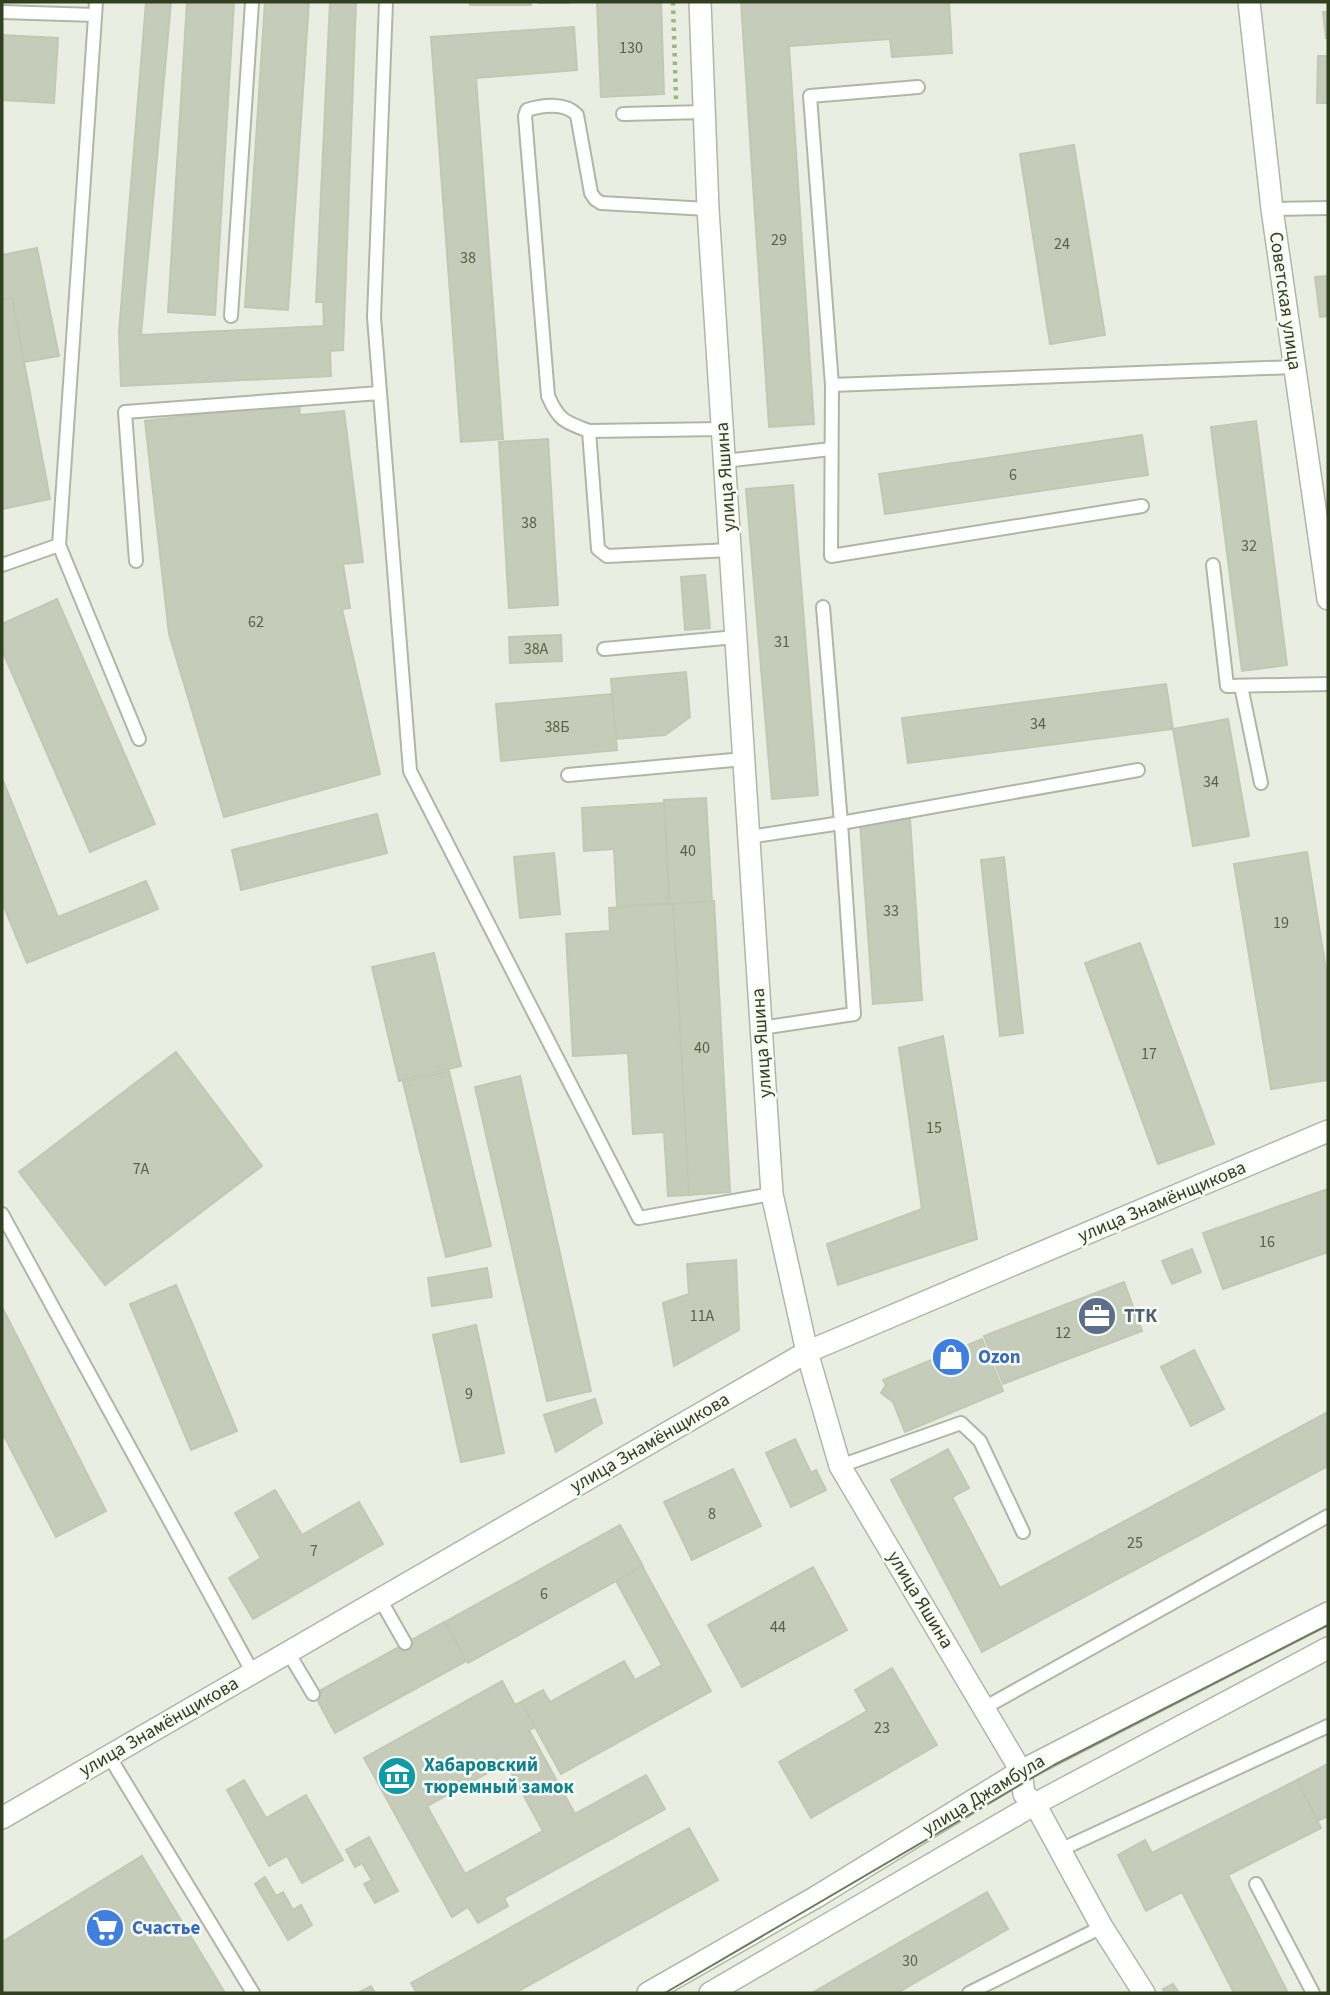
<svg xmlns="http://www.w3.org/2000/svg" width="1330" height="1995" font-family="'Source Sans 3',sans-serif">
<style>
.building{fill:#c6ccba;stroke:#c1c8b4;stroke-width:2;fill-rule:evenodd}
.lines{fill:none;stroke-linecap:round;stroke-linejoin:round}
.service-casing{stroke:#afb7a4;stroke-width:16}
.minor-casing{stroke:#afb7a4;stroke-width:24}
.tertiary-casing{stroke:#afb7a4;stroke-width:24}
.path{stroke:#9db57f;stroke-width:4.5;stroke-dasharray:3.5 5;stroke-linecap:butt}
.service{stroke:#fff;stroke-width:12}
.minor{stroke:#fff;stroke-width:21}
.tertiary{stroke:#fff;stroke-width:21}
.tram{stroke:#6c7d5b;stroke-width:2}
.labels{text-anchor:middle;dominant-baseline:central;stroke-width:5;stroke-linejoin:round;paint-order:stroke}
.number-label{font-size:16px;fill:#566446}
.street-label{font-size:19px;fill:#314120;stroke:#f8faf3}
.service-label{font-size:19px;font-weight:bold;fill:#4e5e75;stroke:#f8faf3;text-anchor:start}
.shop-label{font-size:19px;font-weight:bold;fill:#366cbe;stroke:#f8faf3;text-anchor:start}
.culture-label{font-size:19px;font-weight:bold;fill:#0d838f;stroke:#f8faf3;text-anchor:start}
</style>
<rect width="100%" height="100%" fill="#eaeee2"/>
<g class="building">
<path d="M146 2H171L141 335 324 326 323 302H316L330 2H356L343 350 330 351 331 376 121 386 119 332Z"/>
<path d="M187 2H234L215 315 168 312Z"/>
<path d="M265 2H309L288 310 245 307Z"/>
<rect x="470" y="2" width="61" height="3"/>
<rect x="539" y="2" width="30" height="1"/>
<path d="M597 2H661L664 94 601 97Z"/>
<path d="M741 2H949L952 53 892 57 890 39 789 46 814 424 769 427Z"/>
<path d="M1323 12H1328V38H1326Z"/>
<path d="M574 27 577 70 476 78 503 439 461 442 431 37Z"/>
<path d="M2 35 58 38 54 103 2 100Z"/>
<path d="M1318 56H1328V103H1317Z"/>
<path d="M1074 145 1105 335 1050 344 1020 154Z"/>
<path d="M37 248 59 356 24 362 12 298 2 300V255Z"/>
<path d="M1328 276V316L1320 317 1315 277Z"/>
<path d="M12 298 50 499 2 509V300Z"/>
<path d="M299 403 300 415 344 411 363 562 343 564 350 608 342 609 380 774 224 817 169 634 145 421Z"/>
<path d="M1256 421 1287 665 1242 671 1211 427Z"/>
<path d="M1142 435 1148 475 885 514 879 474Z"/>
<path d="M548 439 558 605 509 608 499 442Z"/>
<path d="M793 485 818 795 772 799 746 489Z"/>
<path d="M705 575 710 628 685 630 681 577Z"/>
<path d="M57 599 155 824 90 852 2 650V624Z"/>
<path d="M561 635 562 661 510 663 509 637Z"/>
<path d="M686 672 690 717 665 735 616 739 611 679Z"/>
<path d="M1166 684 1173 729 908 763 902 718Z"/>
<path d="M612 694 617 750 501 761 496 704Z"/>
<path d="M1228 719 1249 836 1193 846 1173 729Z"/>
<path d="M2 778 58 917 146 881 158 909 27 963 2 902Z"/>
<path d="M706 798 712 901 670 904 664 800Z"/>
<path d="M664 803 669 903 617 906 614 849 584 851 582 808Z"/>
<path d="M377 814 387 853 241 890 232 850Z"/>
<path d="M910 819 922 1000 873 1004 860 823Z"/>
<path d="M1307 852 1328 982V1080L1271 1089 1234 864Z"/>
<path d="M554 853 560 914 520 918 514 857Z"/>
<path d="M1004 857 1023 1033 1000 1036 981 860Z"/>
<path d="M714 901 730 1192 689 1195 673 904Z"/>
<path d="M673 904 689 1195 668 1196 664 1132 633 1134 628 1053 573 1056 566 934 610 931 609 908Z"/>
<path d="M1140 943 1214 1144 1158 1164 1085 963Z"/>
<path d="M434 953 461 1066 399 1081 372 967Z"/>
<path d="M943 1036 977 1239 838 1285 827 1244 922 1209 899 1048Z"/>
<path d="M176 1052 262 1166 105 1285 19 1172Z"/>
<path d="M449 1071 491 1246 446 1257 403 1082Z"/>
<path d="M520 1076 591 1391 547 1401 475 1087Z"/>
<path d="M1328 1189V1252L1223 1289 1203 1233Z"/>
<path d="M1192 1249 1201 1272 1172 1284 1162 1261Z"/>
<path d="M736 1260 739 1330 674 1366 663 1303 689 1294 687 1264Z"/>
<path d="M487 1268 492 1297 432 1306 428 1278Z"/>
<path d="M1124 1282 1142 1331 1003 1384 984 1336Z"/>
<path d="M176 1285 237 1431 191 1450 130 1304Z"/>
<path d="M2 1307 106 1511 56 1537 2 1432Z"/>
<path d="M476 1325 504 1453 461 1462 433 1335Z"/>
<path d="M982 1339 1003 1391 905 1432 893 1402 881 1393 886 1385 883 1380Z"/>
<path d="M1194 1350 1224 1409 1191 1426 1161 1367Z"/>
<path d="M595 1399 602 1423 556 1452 544 1415Z"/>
<path d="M1328 1412V1466L982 1652 891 1480 948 1449 969 1488 952 1497 1000 1588Z"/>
<path d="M795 1439 811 1473 816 1470 826 1490 791 1507 766 1453Z"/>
<path d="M733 1469 761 1526 692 1560 664 1502Z"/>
<path d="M275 1490 302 1535 359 1502 383 1544 253 1619 229 1578 261 1558 235 1513Z"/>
<path d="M620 1525 643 1566 468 1663 445 1622Z"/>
<path d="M642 1566 711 1691 561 1774 521 1702 543 1690 550 1702 624 1661 635 1680 662 1665 616 1581Z"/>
<path d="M813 1567 847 1630 742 1687 708 1625Z"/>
<path d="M444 1622 466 1661 335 1733 314 1694Z"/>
<path d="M892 1668 937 1745 811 1818 779 1762 867 1711 855 1690Z"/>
<path d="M502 1681 515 1705 521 1702 535 1727 529 1730 575 1814 646 1775 665 1809 504 1898 508 1906 478 1923 468 1907 452 1917 364 1758ZM506 1763 543 1831 465 1874 427 1806Z"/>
<path d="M1328 1764V1816L1318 1821 1297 1780Z"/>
<path d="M244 1780 266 1818 306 1795 343 1860 302 1883 287 1856 269 1866 227 1790Z"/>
<path d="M1297 1780 1321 1828 1228 1875 1288 1993H1234L1182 1892 1146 1911 1118 1855 1145 1840 1152 1853Z"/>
<path d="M689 1828 718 1880 515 1993H417L411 1983Z"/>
<path d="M369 1837 398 1891 375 1903 364 1884 372 1880 362 1863 355 1867 346 1850Z"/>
<path d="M142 1856 225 1993H2V1942Z"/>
<path d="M265 1877 276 1896 283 1892 293 1910 301 1905 312 1925 288 1940 255 1884Z"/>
<path d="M987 1892 1008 1929 897 1993H812Z"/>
<path d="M1173 1984 1179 1993H1165L1163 1989Z"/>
<path d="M371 1986 375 1993H358Z"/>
</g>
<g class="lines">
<g class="service-casing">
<g id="service">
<path d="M386 2 374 317 410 771 639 1218 772 1194"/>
<path d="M2 12 95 15"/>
<path d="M918 87 810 96 832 385 831 556 1142 506"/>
<path d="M623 114 704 112"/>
<path d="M708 209 601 203 595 199 591 193 577 115C565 102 542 105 527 110L525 116 548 396C559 421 565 422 589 431L598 549 607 556 730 550"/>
<path d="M1272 209 1328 208"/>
<path d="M231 316 252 2"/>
<path d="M832 385 1294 367"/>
<path d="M589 431 722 429"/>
<path d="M724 461 831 449"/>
<path d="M59 545 139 739"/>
<path d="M136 561 125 412 380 393"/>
<path d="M2 565 59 545 96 2"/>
<path d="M1213 565 1227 686 1328 684"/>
<path d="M604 649 736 637"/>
<path d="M1241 686 1261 783"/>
<path d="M568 775 744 759"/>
<path d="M749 837 841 823 823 607"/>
<path d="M761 1028 854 1014 841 823 1138 770"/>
<path d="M2 1214 253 1673"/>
<path d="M840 1466 961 1423 980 1441 1023 1532"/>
<path d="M380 1599 405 1643"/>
<path d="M288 1652 313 1694"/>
<path d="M984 1708 1328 1516"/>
<path d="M109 1756 253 1993"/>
<path d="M1060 1850 1328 1726"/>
<path d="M1256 1884 1313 1993"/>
<path d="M969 1993 1102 1927"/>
</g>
</g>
<g class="minor-casing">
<g id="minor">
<path d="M700 2 708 209 772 1194 807 1352 840 1466 1021 1771 1024 1794 1035 1804 1102 1927 1144 1993"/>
<path d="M2 1818 807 1352 1328 1131"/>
</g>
</g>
<g class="tertiary-casing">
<g id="tertiary">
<path d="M1249 2 1272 209 1328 599"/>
<path d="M648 1993 816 1897 1021 1771 1328 1613"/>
<path d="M710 1993 1035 1804 1328 1648"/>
</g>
</g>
<path class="path" d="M673 2 676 99"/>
<use href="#service" class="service"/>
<use href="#minor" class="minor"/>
<use href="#tertiary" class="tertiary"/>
<path class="tram" d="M665 1993 1054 1765 1328 1625"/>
</g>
<defs>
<g id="office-disc" transform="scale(2.0125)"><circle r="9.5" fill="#5c6f8a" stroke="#f8faf3"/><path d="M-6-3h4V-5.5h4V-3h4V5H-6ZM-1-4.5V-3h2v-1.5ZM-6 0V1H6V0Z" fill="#fff"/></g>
<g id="shop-disc" transform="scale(2.0125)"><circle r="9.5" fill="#3f7fe0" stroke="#f8faf3"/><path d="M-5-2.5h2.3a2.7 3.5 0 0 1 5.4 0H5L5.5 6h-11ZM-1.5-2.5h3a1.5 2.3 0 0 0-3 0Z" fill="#fff"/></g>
<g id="museum-disc" transform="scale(2.0125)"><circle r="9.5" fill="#0f9aa8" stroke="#f8faf3"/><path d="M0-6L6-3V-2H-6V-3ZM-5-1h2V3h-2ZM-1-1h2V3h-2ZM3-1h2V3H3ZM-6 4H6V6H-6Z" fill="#fff"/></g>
<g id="supermarket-disc" transform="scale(2.0125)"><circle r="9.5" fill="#3f7fe0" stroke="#f8faf3"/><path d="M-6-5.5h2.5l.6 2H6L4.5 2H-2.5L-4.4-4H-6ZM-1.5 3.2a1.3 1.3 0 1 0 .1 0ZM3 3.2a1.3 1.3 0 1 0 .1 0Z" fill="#fff"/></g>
</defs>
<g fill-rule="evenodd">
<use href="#office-disc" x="1097" y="1316"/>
<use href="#shop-disc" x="951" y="1357"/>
<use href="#museum-disc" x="397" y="1776"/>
<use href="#supermarket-disc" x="105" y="1928"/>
</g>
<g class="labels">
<g class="number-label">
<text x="631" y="48">130</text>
<text x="779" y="240">29</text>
<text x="1062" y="244">24</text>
<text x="468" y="258">38</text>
<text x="1013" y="475">6</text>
<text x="529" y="523">38</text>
<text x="1249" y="546">32</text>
<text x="256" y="622">62</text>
<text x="782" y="642">31</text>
<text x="536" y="649">38А</text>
<text x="1038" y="724">34</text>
<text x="557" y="727">38Б</text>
<text x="1211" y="782">34</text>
<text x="688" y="851">40</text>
<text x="891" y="911">33</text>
<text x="1281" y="923">19</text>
<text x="702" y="1048">40</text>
<text x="1149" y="1054">17</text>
<text x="934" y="1128">15</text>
<text x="141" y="1169">7А</text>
<text x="1267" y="1242">16</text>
<text x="702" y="1316">11А</text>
<text x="1063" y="1333">12</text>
<text x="469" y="1394">9</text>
<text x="712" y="1514">8</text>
<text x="1135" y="1543">25</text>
<text x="314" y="1551">7</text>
<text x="544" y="1594">6</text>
<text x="778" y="1627">44</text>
<text x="882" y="1728">23</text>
<text x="910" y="1961">30</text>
</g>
<g class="street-label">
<text transform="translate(1285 301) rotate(82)">Советская улица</text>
<text transform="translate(726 477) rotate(-94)">улица Яшина</text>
<text transform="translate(762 1043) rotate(-94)">улица Яшина</text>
<text transform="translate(1162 1202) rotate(-23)">улица Знамёнщикова</text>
<text transform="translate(650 1443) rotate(-30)">улица Знамёнщикова</text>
<text transform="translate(920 1600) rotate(59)">улица Яшина</text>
<text transform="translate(159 1727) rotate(-30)">улица Знамёнщикова</text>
<text transform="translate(984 1795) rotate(-31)">улица Джамбула</text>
</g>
<g class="service-label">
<text x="1124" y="1316">ТТК</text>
</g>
<g class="shop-label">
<text x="978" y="1357">Ozon</text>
<text x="132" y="1928">Счастье</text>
</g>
<g class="culture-label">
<text x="424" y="1765">Хабаровский<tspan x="424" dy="22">тюремный замок</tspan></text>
</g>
</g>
<rect width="1330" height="1995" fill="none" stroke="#314120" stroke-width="7"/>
</svg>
